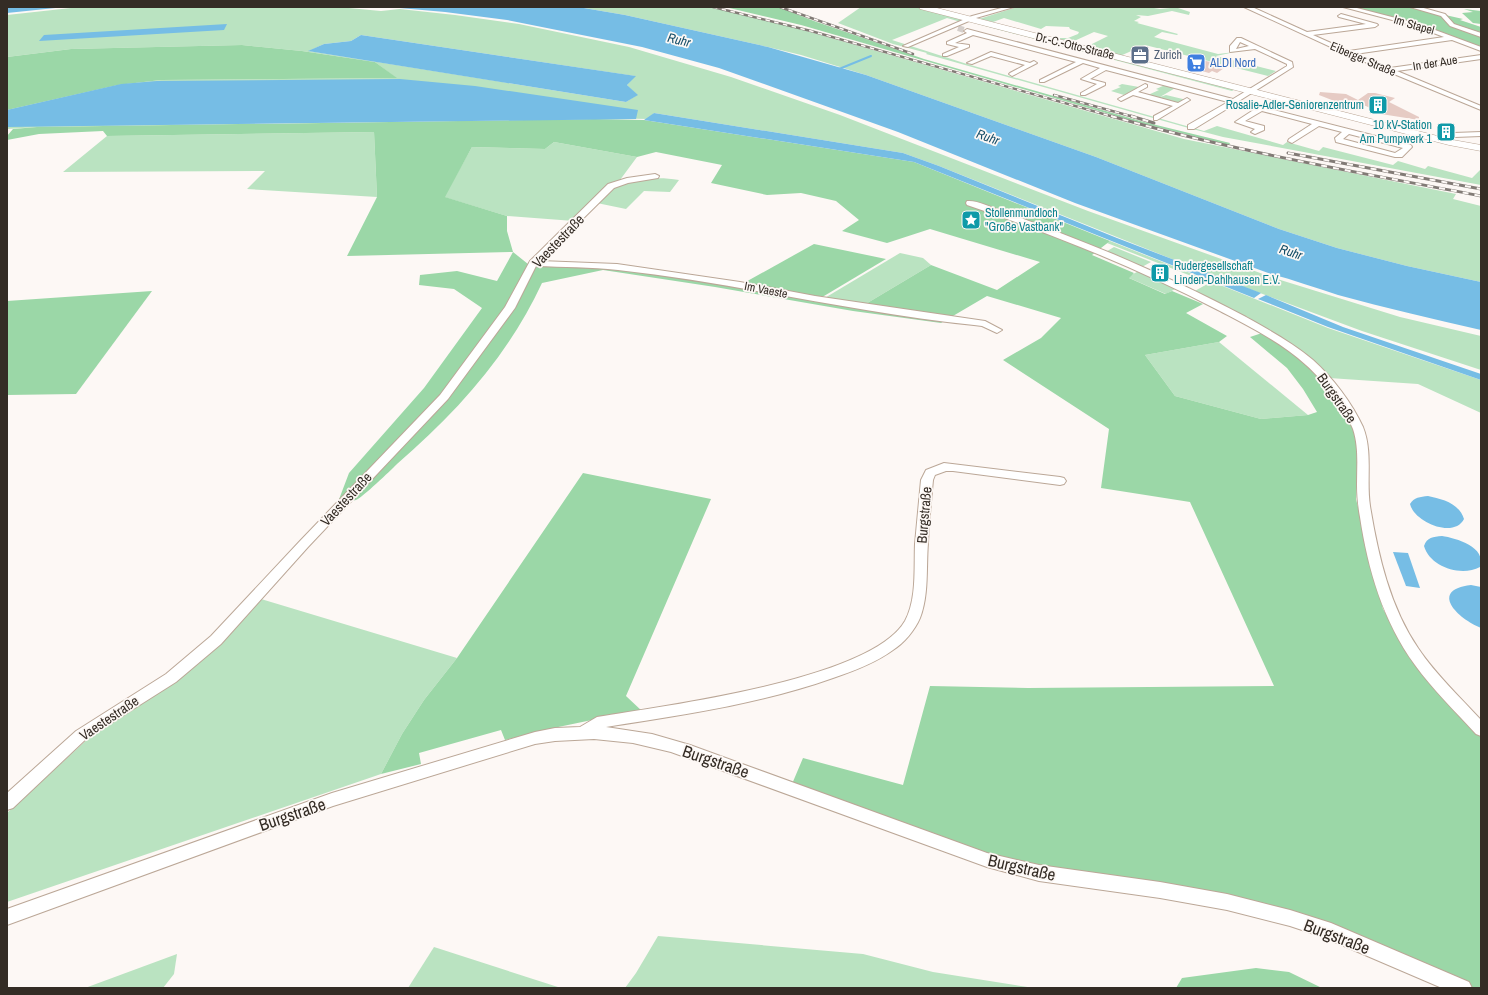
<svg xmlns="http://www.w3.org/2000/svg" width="1488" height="995" font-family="'Archivo Narrow',sans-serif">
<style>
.green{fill:#bae3c1;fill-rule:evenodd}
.forest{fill:#9bd7a7;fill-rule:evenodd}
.water{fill:#76bde5}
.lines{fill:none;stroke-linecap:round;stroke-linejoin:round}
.stream{stroke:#76bde5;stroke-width:2}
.building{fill:#e6cbc4}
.street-tunnel{stroke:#d5cfcb;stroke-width:6;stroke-dasharray:6 3;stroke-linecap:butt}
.street-casing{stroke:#bba797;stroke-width:2}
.secondary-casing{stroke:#bba797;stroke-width:1}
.street{fill:#fff;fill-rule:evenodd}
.secondary{fill:#fff;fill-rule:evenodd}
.rail-far1-casing{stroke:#827b76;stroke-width:2.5}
.rail-casing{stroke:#827b76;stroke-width:3}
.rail-far1{stroke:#fdf8f5;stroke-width:1.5;stroke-dasharray:4.5;stroke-linecap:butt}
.rail{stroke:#fdf8f5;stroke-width:2;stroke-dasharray:6;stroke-linecap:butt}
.labels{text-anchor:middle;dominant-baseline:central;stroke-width:3.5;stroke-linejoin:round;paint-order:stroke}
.far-street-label{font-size:12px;fill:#342c25;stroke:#fdf8f5}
.far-service-label{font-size:12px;fill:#4e5e75;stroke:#fdf8f5;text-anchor:start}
.far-shop-label{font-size:12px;fill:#366cbe;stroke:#fdf8f5;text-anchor:start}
.far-culture-label{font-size:12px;fill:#0d838f;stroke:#fdf8f5;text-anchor:end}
.far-water-label{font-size:13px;font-style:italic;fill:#134c67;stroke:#fdf8f5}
.street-label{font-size:14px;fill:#342c25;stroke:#fdf8f5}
.near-street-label{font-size:17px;fill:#342c25;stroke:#fdf8f5}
</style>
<rect width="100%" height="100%" fill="#fdf8f5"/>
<g class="green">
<path d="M80 7H338L381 11 400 9 455 15 519 24 629 47 731 77 840 115 1088 211 1274 278 1400 317 1481 336V370L1362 331 1212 275 939 166 903 153 654 113 648 119 601 118 37 127 7 129V110L118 85 161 80 396 78 375 62 302 51 242 45 71 49 7 57V15ZM361 35 635 76 627 85 637 95 626 102 309 51 324 44 351 41Z"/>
<path d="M578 7H710L796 28 1184 139 1456 194 1453 199 1481 206V282L1407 266 1337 248 1279 229 1096 157 866 75 801 55 768 47 625 15Z"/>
<path d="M861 7H917L967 19 961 22 947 18 892 40 967 64 1204 131 1217 126 1283 145 1287 142 1319 151 1323 147 1393 165 1398 161 1425 169 1428 166 1472 178 1481 169V185L1223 137 1185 127 926 54 927 53 893 44 838 23Z"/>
<path d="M1017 7H1148L1160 9 1181 7 1178 8 1190 12 1189 15 1172 11 1148 16 1136 15 1141 17 1134 21 1139 22 1137 23 1178 34 1177 35 1162 32 1154 37 1218 54 1235 52 1216 56 1276 71 1268 76 1145 45 1120 56 1086 47 1108 36 1094 32 1072 42 1054 38H1068L1078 34 1079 32 1070 29 1069 27 1046 26 1041 29 1004 18 993 22 979 19Z"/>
<path d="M970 22 1237 88 1232 91Z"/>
<path d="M1122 84 1139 87 1124 95 1111 91 1121 87 1118 86Z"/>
<path d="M1165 85 1177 87 1160 97 1166 95 1187 100 1178 103 1148 95 1159 90 1156 89Z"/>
<path d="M374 132 377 197 247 189 265 171 63 172 107 136Z"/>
<path d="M554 142 637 157 617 184C639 179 657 176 679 180L670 192 644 191 626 209 592 202 574 221 507 216 444 197 472 147 545 149Z"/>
<path d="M1110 241 1328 328 1481 380V413L1418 384 1329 378 1300 355 1193 292 1209 283 1107 243Z"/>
<path d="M1114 247 1151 262 1140 268 1104 253Z"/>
<path d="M900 253 923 258 931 265 864 305 823 299Z"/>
<path d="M1139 271 1177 288 1166 294 1127 277Z"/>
<path d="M1219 342 1308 415 1261 419 1175 396 1145 355Z"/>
<path d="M261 599 457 658 424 700 402 734 381 774 7 902V813L91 736Z"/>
<path d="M658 936 863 954 933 972 1034 988H625L636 973Z"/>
<path d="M434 947 561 988H408Z"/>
<path d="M177 954 174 974 163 988H85Z"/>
</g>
<g class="forest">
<path d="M725 7H778L814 21 924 59 1144 122 1230 143 1229 145 1137 122 801 25Z"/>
<path d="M1351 7H1410L1463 19 1460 20 1481 27V46H1477C1436 29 1395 18 1351 7Z"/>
<path d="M1464 9 1481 11V24L1473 23 1462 13 1473 12Z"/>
<path d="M242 45 302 51 375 62 397 78 161 80 118 85 7 110V57L71 49Z"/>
<path d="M595 119 644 120 914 162 1110 241 1092 255 1134 273 1129 278 1165 294 1172 291 1203 304 1186 313 1227 336 1219 342 1145 355 1175 396 1261 419 1308 415 1317 412 1303 389 1287 368 1250 337 1262 333 1301 355 1324 378 1352 420 1359 457 1356 499 1383 609 1392 624 1481 734V988H1474L1430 971 1356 938 1039 869 991 857 792 784 803 758 903 785 930 686 1028 688 1274 686 1190 502 1101 488 1109 429 1003 360 1041 338 1061 318 987 296 941 323 853 311 715 287 603 270 542 283C508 356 457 412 397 464 390 471 363 497 356 500 351 502 343 501 338 502L349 473 424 388 482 308 454 289 419 285 420 275 457 271 497 281 513 252 347 256 377 197 374 132 107 136 103 131 39 134 7 140V136L13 129 37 127ZM554 142 637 157 656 152 722 165 711 183 767 195 801 193 836 201 859 220 842 231 887 243 930 229 1040 262 997 290 931 265 864 305 602 267 528 264 513 252 507 231V216L445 197 472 147 545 149Z"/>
<path d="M814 244 886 259 819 299 742 284Z"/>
<path d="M152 291 76 394 7 395V301Z"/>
<path d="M583 473 711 499 626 696 643 712C596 718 551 728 505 740L501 730 419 753 421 764 381 774 402 734 424 700 457 658Z"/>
<path d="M1256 968 1289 972 1322 988H1176L1182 978Z"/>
</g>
<g class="water">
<path d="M7 7H65L7 13Z"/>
<path d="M388 7H578L625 15 768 47 866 75 1096 157 1279 229 1337 248 1407 266 1481 282V330C1433 319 1386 308 1338 295 1316 288 1294 280 1271 274L1075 203 898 132 719 68 642 47 507 20 445 12Z"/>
<path d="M227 24 224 30 39 41 44 35Z"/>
<path d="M361 35 636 76 627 85 638 95 626 102 308 51 324 44 351 41Z"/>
<path d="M400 79 475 86 638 110 636 119 7 127V110L121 84 157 81Z"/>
<path d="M654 113 903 153 939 166 1117 238 1261 293 1254 298 914 162 644 120Z"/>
<path d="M1266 295 1343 327 1481 374V380L1328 327 1258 299Z"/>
<path d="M1428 496C1442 499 1459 503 1464 519 1454 539 1414 522 1410 504 1414 497 1420 497 1428 496Z"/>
<path d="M1442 536C1456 538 1487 547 1480 567 1461 577 1430 567 1424 546 1427 537 1433 537 1442 536Z"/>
<path d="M1393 552 1408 553 1420 588 1406 586Z"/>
<path d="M1471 585 1481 587V628C1458 619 1428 590 1471 585Z"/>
</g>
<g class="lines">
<path class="stream" d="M839 69 871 56"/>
</g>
<g class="building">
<path d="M1192 57 1206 61 1227 66 1217 73 1212 71 1209 73 1191 68 1194 67 1190 66Z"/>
<path d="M1320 92 1346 94 1358 100 1368 93H1375L1395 98 1389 102 1419 117V120L1381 114 1366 106 1342 104 1319 95Z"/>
</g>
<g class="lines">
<path class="street-tunnel" d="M958 28 967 31"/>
<g class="street-casing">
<g id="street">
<path d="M1005 7H1014L976 18 908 47 903 46 972 16Z"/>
<path d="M1244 7H1252L1307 32 1366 24 1339 17 1338 16 1341 14 1377 24 1378 25 1375 27 1313 35 1349 51 1444 37 1415 26 1343 7H1353L1419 24 1481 47V51L1452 40 1355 54 1390 68 1481 55V59L1397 71 1481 106V110L1348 55Z"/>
<path d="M1410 7H1420L1445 14 1454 24 1481 33V37L1450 26 1441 16Z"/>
<path d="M967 29 1233 99 1287 66V64L1255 49 1230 52V46L1237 38H1241L1292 62 1293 67 1239 101 1411 145 1412 147 1402 157H1395L1336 142 1335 138 1342 132 1319 126 1292 143 1288 141 1289 139 1312 124 1262 111 1245 121 1264 126V130L1255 134 1251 132 1255 129 1235 122 1255 109 1235 104 1194 129H1188V125L1228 102 1106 70 1090 79 1105 83V85L1085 95H1081V93L1097 84 1081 79 1100 68 1083 63 1044 82H1040V80L1076 62 973 35 955 43 969 45V47L947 56H943V54L959 47 947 44V42L967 33 964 31ZM1240 42 1249 46 1236 49ZM1349 134 1403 148 1395 153 1343 139Z"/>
<path d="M991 52 1030 63 1034 61 1037 63 1012 76 1009 74 1010 73 1025 65 991 56 972 64 967 63Z"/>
<path d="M1145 84 1147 85V87L1138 92 1178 103 1187 98 1190 100 1157 120H1154V116L1173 106 1133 95 1121 101 1118 99Z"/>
<path d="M1481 132V136L1455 137 1441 142 1437 140 1454 133Z"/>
<path d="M655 174 659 176 658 178 628 183 614 188 540 261 617 264 740 282 815 296 985 321 1002 330 997 333 982 326 974 325C854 313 737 283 618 270 591 267 563 267 536 266L515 308 448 399 308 547 221 644 176 682 86 739 13 808 7 810V793L76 731 166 674 211 636 300 541 440 395 505 307 530 261 608 184 627 178Z"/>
<path d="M967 201C977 200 991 207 1001 211 1039 224 1076 239 1113 254 1158 273 1203 294 1246 317 1269 330 1293 343 1313 360 1333 378 1352 403 1363 427 1373 452 1366 480 1370 506 1378 555 1390 607 1418 648 1436 675 1460 697 1481 720V736L1476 734C1455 711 1433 690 1415 665 1383 621 1368 570 1360 517 1358 506 1357 496 1357 485 1357 466 1359 447 1353 429 1344 406 1324 381 1306 365 1281 342 1248 326 1218 310 1137 268 1053 234 967 205L966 203Z"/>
<path d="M944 463 1060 477 1064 478 1066 481 1064 484 1060 485 953 471H946L935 475 933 480C931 501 929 522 928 543 926 567 929 595 920 618 915 630 904 643 893 650 875 663 854 671 833 678 760 704 682 715 606 727L652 734 690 745 987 853 1039 865 1160 882 1227 894 1290 910 1331 923 1469 982 1472 988H1442L1323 937 1290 926 1227 910 1160 898 1039 881 987 867 671 752 633 743 594 739 555 741 535 744 333 806 7 925V909L332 793 535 732 555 728 580 727 597 717C663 706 871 680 905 621 917 599 914 568 915 544 917 522 919 501 921 480L926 470Z"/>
</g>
</g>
<g class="secondary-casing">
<path id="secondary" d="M919 7H933L1453 140 1481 145V151L1449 145 920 9Z"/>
</g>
<use href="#street" class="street"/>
<use href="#secondary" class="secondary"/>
<g class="rail-far1-casing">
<g id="rail-far1">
<path d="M713 7 811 31 1114 117"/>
<path d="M780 7 913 54"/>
<path d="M1054 95 1134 117"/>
</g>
</g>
<g class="rail-casing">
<g id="rail">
<path d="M1111 116C1232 151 1357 172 1481 196"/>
<path d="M1131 116 1154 123"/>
<path d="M1288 153 1481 189"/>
</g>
</g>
<use href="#rail-far1" class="rail-far1"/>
<use href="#rail" class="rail"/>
</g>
<defs>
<g id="office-square" transform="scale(1)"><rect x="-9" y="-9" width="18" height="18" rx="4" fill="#5c6f8a" stroke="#fdf8f5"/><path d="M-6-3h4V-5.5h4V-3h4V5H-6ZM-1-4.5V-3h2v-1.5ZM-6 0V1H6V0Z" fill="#fff"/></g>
<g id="supermarket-square" transform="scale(1)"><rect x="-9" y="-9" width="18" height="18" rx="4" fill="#3f7fe0" stroke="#fdf8f5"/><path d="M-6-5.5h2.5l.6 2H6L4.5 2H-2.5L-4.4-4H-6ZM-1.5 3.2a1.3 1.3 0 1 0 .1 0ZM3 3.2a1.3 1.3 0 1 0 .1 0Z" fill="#fff"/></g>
<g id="building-square" transform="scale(1)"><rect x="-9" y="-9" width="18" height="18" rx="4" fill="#0f9aa8" stroke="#fdf8f5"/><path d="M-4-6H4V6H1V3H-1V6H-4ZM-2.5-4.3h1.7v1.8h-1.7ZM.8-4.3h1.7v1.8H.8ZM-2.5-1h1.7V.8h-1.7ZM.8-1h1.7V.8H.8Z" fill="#fff"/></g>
<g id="sight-square" transform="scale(1)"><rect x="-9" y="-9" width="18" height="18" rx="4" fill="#0f9aa8" stroke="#fdf8f5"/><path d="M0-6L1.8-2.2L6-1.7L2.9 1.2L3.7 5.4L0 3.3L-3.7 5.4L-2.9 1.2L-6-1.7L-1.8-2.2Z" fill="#fff"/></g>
</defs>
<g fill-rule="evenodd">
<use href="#office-square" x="1140" y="55"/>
<use href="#supermarket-square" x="1196" y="63"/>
<use href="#building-square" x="1378" y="105"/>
<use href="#building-square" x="1446" y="132"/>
<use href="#sight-square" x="971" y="220"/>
<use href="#building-square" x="1160" y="273"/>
</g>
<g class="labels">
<g class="far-street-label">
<text transform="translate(1414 25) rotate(16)">Im Stapel</text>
<text transform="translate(1075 46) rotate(14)">Dr.-C.-Otto-Straße</text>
<text transform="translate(1363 59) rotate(23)">Eiberger Straße</text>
<text transform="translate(1435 63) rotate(-9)">In der Aue</text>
<text transform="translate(766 290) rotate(11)">Im Vaeste</text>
</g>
<g class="far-service-label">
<text x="1154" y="55">Zurich</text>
</g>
<g class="far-shop-label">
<text x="1210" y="63">ALDI Nord</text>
</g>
<g class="far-culture-label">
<text x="1364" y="105">Rosalie-Adler-Seniorenzentrum</text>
<text x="1432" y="125">10 kV-Station<tspan x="1432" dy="14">Am Pumpwerk 1</tspan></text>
<text x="985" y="213" text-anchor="start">Stollenmundloch<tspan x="985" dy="14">"Große Vastbank"</tspan></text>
<text x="1174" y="266" text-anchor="start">Rudergesellschaft<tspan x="1174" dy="14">Linden-Dahlhausen E.V.</tspan></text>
</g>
<g class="far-water-label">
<text transform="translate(679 40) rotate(14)">Ruhr</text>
<text transform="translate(988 137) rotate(20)">Ruhr</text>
<text transform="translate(1291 252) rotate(19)">Ruhr</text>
</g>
<g class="street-label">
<text transform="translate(558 241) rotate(-46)">Vaestestraße</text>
<text transform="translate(1337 398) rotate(55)">Burgstraße</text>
<text transform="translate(346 499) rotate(-47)">Vaestestraße</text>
<text transform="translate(924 515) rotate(-85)">Burgstraße</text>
<text transform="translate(109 718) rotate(-34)">Vaestestraße</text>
</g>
<g class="near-street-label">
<text transform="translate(716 761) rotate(19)">Burgstraße</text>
<text transform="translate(292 814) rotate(-19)">Burgstraße</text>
<text transform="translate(1022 867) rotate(13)">Burgstraße</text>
<text transform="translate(1337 936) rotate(21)">Burgstraße</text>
</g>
</g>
<rect width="1488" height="995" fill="none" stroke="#342c25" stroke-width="16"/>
</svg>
